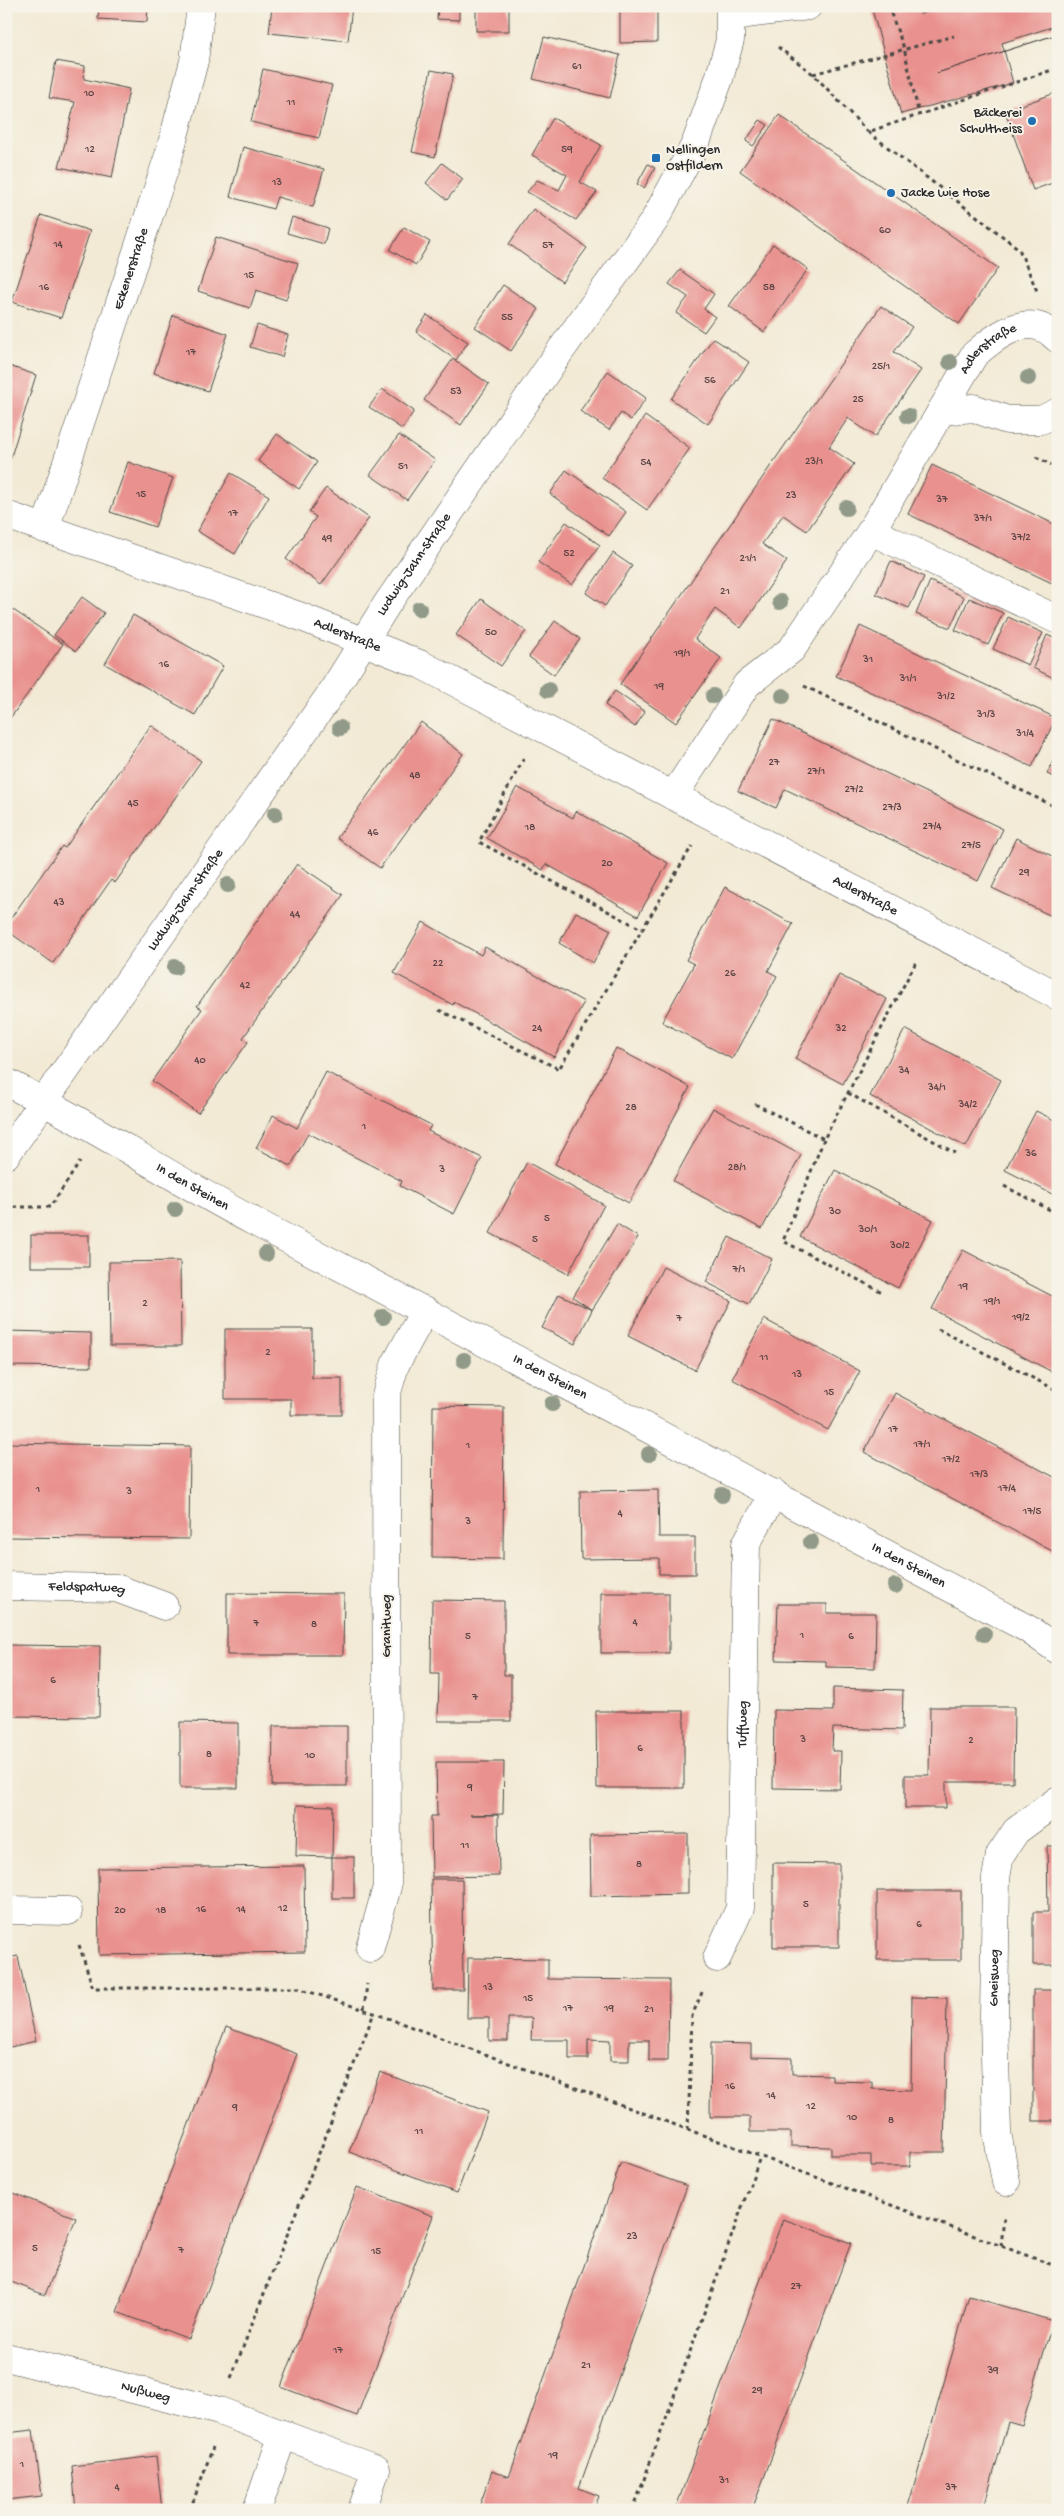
<svg xmlns="http://www.w3.org/2000/svg" width="1064" height="2516" font-family="'Gochi Hand',sans-serif">
<style>
.building{fill:#e9918e}
.lines{fill:none;stroke-linecap:round;stroke-linejoin:round}
.minor-casing{stroke:#494844;stroke-width:29}
.path{stroke:#494844;stroke-width:3;stroke-dasharray:4 4;stroke-linecap:butt}
.minor{stroke:#fff;stroke-width:28}
.tram{stroke:#2b2b2b;stroke-width:1}
.tree{fill:#919a89}
.poi-dot{fill:#1f6fb2;stroke:#f7f3e8;stroke-width:2}
.labels{text-anchor:middle;dominant-baseline:central;stroke-width:4;stroke-linejoin:round;paint-order:stroke}
.number-label{font-size:11px;fill:#5a4444}
.poi-label{font-size:14px;fill:#2b2b2b;stroke:#f7f3e8;text-anchor:start}
.street-label{font-size:14px;fill:#2b2b2b;stroke:#f7f3e8}
</style>
<rect width="100%" height="100%" fill="#f7f3e8"/>
<filter id="ink" filterUnits="userSpaceOnUse"><feTurbulence type="fractalNoise" baseFrequency=".02" numOctaves="2"/><feDisplacementMap in="SourceGraphic" scale="10" xChannelSelector="R" yChannelSelector="G"/><feConvolveMatrix kernelMatrix="1 2 1 2 8 2 1 2 1" color-interpolation-filters="sRGB"/></filter>
<filter id="wash" filterUnits="userSpaceOnUse"><feTurbulence type="fractalNoise" baseFrequency=".0096" numOctaves="4" result="noise"/><feDisplacementMap in="SourceGraphic" scale="20" xChannelSelector="R" yChannelSelector="G"/><feGaussianBlur stdDeviation="1.12" result="paint"/><feColorMatrix in="noise" values="0 0 0 0 0 0 0 0 0 0 0 0 0 0 0 0 0 1.4 0 .05"/><feComposite in="paint" operator="in"/></filter>
<g filter="url(#wash)">
<rect width="100%" height="100%" fill="#f2ead5"/>
<g id="blocks">
<g class="building">
<path d="M99 6H148L147 22 98 19Z"/>
<path d="M272 6H352L348 41 269 33Z"/>
<path d="M438 6H459V20L437 19Z"/>
<rect x="476" y="6" width="33" height="25"/>
<path d="M620 6H657V42L620 43Z"/>
<path d="M871 6H1058V25L1002 43 1013 83 901 114Z"/>
<path d="M544 37 620 55 610 98 533 79Z"/>
<path d="M56 61 85 66 84 79 129 89 112 178 59 167 75 102 49 98Z"/>
<path d="M263 69 332 85 319 138 251 122Z"/>
<path d="M431 70 453 74 435 157 412 152Z"/>
<path d="M1058 92V181L1033 190 1005 111Z"/>
<path d="M779 115 998 268 959 324 740 171Z"/>
<path d="M553 118 601 145 580 182 597 192 576 220 527 192 537 180 559 190 567 175 532 155Z"/>
<path d="M760 120 768 125 753 146 746 141Z"/>
<path d="M243 147 324 169 313 207 277 197 273 209 230 197Z"/>
<path d="M442 163 463 179 447 200 426 183Z"/>
<path d="M648 164 655 168 644 188 637 184Z"/>
<path d="M533 209 587 248 562 282 509 244Z"/>
<path d="M41 215 90 231 61 318 12 302Z"/>
<path d="M292 217 328 228 324 244 287 233Z"/>
<path d="M404 227 430 242 416 265 390 250Z"/>
<path d="M216 237 298 263 286 300 256 290 250 308 198 291Z"/>
<path d="M773 244 808 269 764 332 729 306Z"/>
<path d="M680 270 714 294 704 309 715 317 704 332 676 313 688 297 669 284Z"/>
<path d="M503 285 539 309 511 351 475 327Z"/>
<path d="M881 306 912 327 894 352 921 370 875 437 848 418 829 447 854 464 807 531 783 515 762 544 787 561 741 628 715 609 695 639 721 658 676 723 620 684Z"/>
<path d="M173 315 228 334 208 391 154 373Z"/>
<path d="M427 315 468 342 456 360 416 332Z"/>
<path d="M257 325 288 335 282 357 250 347Z"/>
<path d="M713 338 749 362 708 424 671 399Z"/>
<path d="M453 359 489 384 461 425 424 400Z"/>
<path d="M6 365 36 375 10 460 6 459Z"/>
<path d="M608 371 646 398 631 420 621 413 609 430 580 411Z"/>
<path d="M382 389 414 411 402 429 369 407Z"/>
<path d="M645 416 690 448 647 510 602 478Z"/>
<path d="M277 434 317 462 299 489 258 461Z"/>
<path d="M399 435 435 460 407 500 370 475Z"/>
<path d="M128 462 173 478 155 527 110 512Z"/>
<path d="M932 465 1058 526V586L908 514Z"/>
<path d="M566 470 626 512 609 536 550 494Z"/>
<path d="M231 473 269 496 235 554 197 531Z"/>
<path d="M326 488 369 518 321 585 286 559 316 517 309 512Z"/>
<path d="M566 522 600 545 572 585 538 562Z"/>
<path d="M613 553 632 566 605 606 586 593Z"/>
<path d="M891 561 924 577 909 608 876 594Z"/>
<path d="M930 581 964 597 950 628 916 614Z"/>
<path d="M82 597 104 613 76 651 54 635Z"/>
<path d="M969 598 1003 613 988 645 955 630Z"/>
<path d="M481 599 526 631 501 666 456 635Z"/>
<path d="M6 605 63 644 6 724Z"/>
<path d="M133 615 223 666 195 715 105 664Z"/>
<path d="M1008 617 1043 633 1028 665 993 649Z"/>
<path d="M555 621 580 639 554 675 529 657Z"/>
<path d="M860 626 1056 718 1032 767 836 676Z"/>
<path d="M1047 635 1058 640V680L1033 668Z"/>
<path d="M615 691 645 712 635 727 605 705Z"/>
<path d="M773 719 1003 829 978 881 785 789 776 808 738 791Z"/>
<path d="M421 722 463 754 380 868 337 838Z"/>
<path d="M151 725 201 761 115 883 111 880 53 963 6 930V925L62 846 65 848Z"/>
<path d="M1058 750V779L1047 774Z"/>
<path d="M517 787 573 818 576 811 668 863 638 916 546 864 543 870 487 838Z"/>
<path d="M1016 838 1058 859V919L992 888Z"/>
<path d="M297 864 343 895 243 1038 248 1042 198 1113 152 1081 202 1009 197 1006Z"/>
<path d="M725 887 793 924 768 971 777 976 732 1059 662 1022 694 964 686 960Z"/>
<path d="M576 912 611 930 593 963 559 943Z"/>
<path d="M423 922 481 955 485 947 584 1002 554 1057 454 1002 453 1005 394 973Z"/>
<path d="M839 975 887 999 843 1084 795 1059Z"/>
<path d="M905 1029 1001 1080 966 1147 870 1096Z"/>
<path d="M616 1048 690 1087 629 1203 555 1164Z"/>
<path d="M326 1072 431 1125 428 1131 482 1158 454 1214 400 1186 402 1181 308 1133 291 1166 256 1148 273 1115 297 1128Z"/>
<path d="M713 1108 801 1155 762 1229 673 1181Z"/>
<path d="M1036 1111 1058 1122V1197L1005 1170Z"/>
<path d="M527 1162 604 1205 568 1274 490 1233Z"/>
<path d="M835 1170 933 1220 898 1288 800 1237Z"/>
<path d="M617 1224 638 1237 592 1310 575 1344 542 1328 559 1294 592 1310 573 1297Z"/>
<rect x="31" y="1235" width="58" height="32"/>
<path d="M729 1237 772 1259 749 1304 706 1282Z"/>
<path d="M963 1250 1058 1299V1375L932 1309Z"/>
<path d="M180 1261 181 1346H110L109 1262Z"/>
<path d="M663 1267 731 1301 695 1370 628 1336Z"/>
<path d="M764 1319 860 1371 828 1430 732 1379Z"/>
<path d="M225 1329H312V1378H342V1415H291V1399H225Z"/>
<path d="M6 1331 91 1333V1367L6 1366Z"/>
<path d="M895 1393 1058 1479V1554L864 1452Z"/>
<path d="M433 1406 504 1407 503 1559 432 1558Z"/>
<path d="M6 1443 190 1446 189 1539 6 1537Z"/>
<path d="M658 1490 659 1537H695V1574H659V1558L581 1559 580 1491Z"/>
<path d="M227 1593 344 1594 343 1655H227Z"/>
<rect x="601" y="1593" width="68" height="60"/>
<path d="M432 1600 504 1601V1675H511V1721H438L439 1674H431Z"/>
<path d="M778 1604H827V1613H876L875 1668 826 1667V1661L776 1660Z"/>
<path d="M6 1645 100 1646 99 1717 6 1716Z"/>
<path d="M833 1688 903 1690 902 1730 833 1728 832 1751H841L840 1789 773 1788 774 1710 833 1711Z"/>
<path d="M930 1707H1014L1013 1782H946V1808H905V1775H929Z"/>
<path d="M596 1711H684V1788H597Z"/>
<path d="M180 1722 238 1723V1788H180Z"/>
<path d="M273 1726H347V1786H272Z"/>
<path d="M436 1762H504L503 1814 470 1815H498L499 1876 432 1877 431 1816H437Z"/>
<path d="M297 1805 333 1806 332 1857 296 1856Z"/>
<path d="M688 1834V1894L591 1896 590 1835Z"/>
<path d="M1047 1846H1058V1965H1033V1912H1048Z"/>
<rect x="332" y="1857" width="22" height="41"/>
<path d="M773 1863 839 1864V1947H773Z"/>
<path d="M304 1866 305 1952 99 1955 98 1868Z"/>
<path d="M431 1879H462L463 1990H433Z"/>
<rect x="877" y="1891" width="84" height="69"/>
<path d="M18 1956 36 2041 6 2048V1958Z"/>
<path d="M468 1958 548 1959V1979L669 1980 668 2061H649V2040H629V2061H610V2040L588 2039V2059H569V2040H531L532 2018H508V2041H489V2018H467Z"/>
<rect x="1033" y="1990" width="25" height="131"/>
<path d="M912 1997 947 1998 944 2152H910V2166H871V2155H831V2147L791 2146V2132H750V2117H710L711 2043 751 2044V2057L792 2058V2074L832 2075V2081L872 2082V2089L911 2090Z"/>
<path d="M226 2027 297 2054 189 2339 117 2312Z"/>
<path d="M380 2072 488 2112 457 2193 349 2152Z"/>
<path d="M621 2162 687 2186 579 2488 599 2496 594 2510H478L492 2471 509 2477Z"/>
<path d="M357 2187 433 2216 357 2416 281 2387Z"/>
<path d="M6 2190 76 2218 45 2295 6 2280Z"/>
<path d="M783 2219 851 2243 752 2510H675Z"/>
<path d="M969 2296 1053 2321 1022 2426 1008 2422 983 2510H907Z"/>
<path d="M33 2430 42 2496 6 2500V2433Z"/>
<path d="M156 2456 162 2510H76L72 2466Z"/>
</g>
</g>
</g>
<g filter="url(#ink)">
<use href="#blocks" fill-opacity="0" stroke="#494844" stroke-width="1"/>
<g class="lines">
<g class="minor-casing">
<g id="minor">
<path d="M732 16 808 6"/>
<path d="M941 411 973 408 1007 420H1041L1058 412"/>
<path id="s1" d="M6 515 299 616 422 665 1058 996"/>
<path id="s2" d="M45 529 169 155 194 61 201 6"/>
<path d="M871 531 1058 620"/>
<path id="s3" d="M673 796 747 684 792 649 871 531 974 355C991 340 1020 316 1045 329 1050 331 1054 336 1058 339"/>
<path id="s4" d="M6 1082C91 1124 171 1178 255 1222 512 1358 771 1492 1028 1629L1058 1650"/>
<path id="s5" d="M6 1155 332 692 387 604 561 350 654 221 695 145 719 79 730 40V6"/>
<path id="s6" d="M6 1586 116 1588 164 1606"/>
<path d="M6 1910 68 1911"/>
<path d="M370 1948 387 1887 386 1396 395 1365 425 1310"/>
<path id="s7" d="M717 1958 740 1908 746 1544 774 1493"/>
<path id="s8" d="M1006 2182 997 2132 994 2017 996 1878 1000 1855 1016 1831 1058 1800"/>
<path id="s9" d="M6 2357 219 2411 376 2469 362 2510"/>
<path d="M257 2510 283 2434"/>
</g>
</g>
<g class="path">
<path d="M888 6 904 48 919 115"/>
<path d="M778 47 813 74 868 132 1058 68"/>
<path d="M813 74 954 36"/>
<path d="M868 132 1019 249 1037 291"/>
<path d="M1036 457 1058 468"/>
<path d="M804 686 1058 808"/>
<path d="M524 758 479 842 643 930"/>
<path d="M439 1010 559 1069 692 846"/>
<path d="M848 1093 955 1153"/>
<path d="M755 1104 824 1139 916 962"/>
<path d="M824 1139 783 1241 884 1293"/>
<path d="M1004 1186 1058 1214"/>
<path d="M6 1207H50L80 1162"/>
<path d="M938 1329 1058 1391"/>
<path d="M79 1945 93 1988H298L374 2013 1058 2267"/>
<path d="M364 2009 367 1984"/>
<path d="M688 2130 692 2016 703 1990"/>
<path d="M1001 2246 1004 2218"/>
<path d="M231 2378 374 2013"/>
<path d="M190 2510 213 2447"/>
<path d="M633 2510 760 2157"/>
<path d="M1057 2510 1058 2508"/>
</g>
<use href="#minor" class="minor"/>
<g class="tram">
<path d="M920 14 949 6"/>
<path d="M937 73 1058 34"/>
</g>
</g>
<g class="tree">
<circle cx="950" cy="362" r="8"/>
<circle cx="1028" cy="378" r="8"/>
<circle cx="908" cy="416" r="8"/>
<circle cx="846" cy="508" r="8"/>
<circle cx="780" cy="602" r="8"/>
<circle cx="419" cy="609" r="8"/>
<circle cx="548" cy="690" r="8"/>
<circle cx="713" cy="696" r="8"/>
<circle cx="783" cy="696" r="8"/>
<circle cx="340" cy="728" r="8"/>
<circle cx="275" cy="814" r="8"/>
<circle cx="228" cy="885" r="8"/>
<circle cx="175" cy="967" r="8"/>
<circle cx="175" cy="1209" r="8"/>
<circle cx="266" cy="1254" r="8"/>
<circle cx="383" cy="1317" r="8"/>
<circle cx="464" cy="1360" r="8"/>
<circle cx="552" cy="1404" r="8"/>
<circle cx="649" cy="1454" r="8"/>
<circle cx="722" cy="1495" r="8"/>
<circle cx="811" cy="1542" r="8"/>
<circle cx="895" cy="1586" r="8"/>
<circle cx="984" cy="1634" r="8"/>
</g>
</g>
<g class="poi-dot">
<circle cx="1032" cy="121" r="5"/>
<rect x="651" y="153" width="10" height="10" rx="2.5"/>
<circle cx="891" cy="193" r="5"/>
</g>
<g class="labels">
<g class="number-label">
<text x="577" y="67">61</text>
<text x="89" y="94">10</text>
<text x="291" y="103">11</text>
<text x="90" y="150">12</text>
<text x="567" y="150">59</text>
<text x="277" y="183">13</text>
<text x="885" y="231">60</text>
<text x="58" y="245">14</text>
<text x="548" y="246">57</text>
<text x="249" y="276">15</text>
<text x="44" y="288">16</text>
<text x="769" y="288">58</text>
<text x="507" y="318">55</text>
<text x="191" y="353">17</text>
<text x="881" y="367">25/1</text>
<text x="710" y="381">56</text>
<text x="456" y="392">53</text>
<text x="858" y="400">25</text>
<text x="814" y="462">23/1</text>
<text x="646" y="463">54</text>
<text x="403" y="467">51</text>
<text x="141" y="495">15</text>
<text x="791" y="496">23</text>
<text x="942" y="500">37</text>
<text x="233" y="514">17</text>
<text x="983" y="519">37/1</text>
<text x="1021" y="538">37/2</text>
<text x="327" y="539">49</text>
<text x="569" y="554">52</text>
<text x="748" y="559">21/1</text>
<text x="725" y="592">21</text>
<text x="491" y="633">50</text>
<text x="682" y="654">19/1</text>
<text x="868" y="660">31</text>
<text x="164" y="665">16</text>
<text x="908" y="679">31/1</text>
<text x="659" y="687">19</text>
<text x="946" y="697">31/2</text>
<text x="986" y="715">31/3</text>
<text x="1025" y="734">31/4</text>
<text x="774" y="763">27</text>
<text x="816" y="772">27/1</text>
<text x="415" y="776">48</text>
<text x="854" y="790">27/2</text>
<text x="133" y="804">45</text>
<text x="892" y="808">27/3</text>
<text x="932" y="827">27/4</text>
<text x="530" y="828">18</text>
<text x="373" y="833">46</text>
<text x="971" y="846">27/5</text>
<text x="607" y="864">20</text>
<text x="1024" y="873">29</text>
<text x="59" y="903">43</text>
<text x="295" y="915">44</text>
<text x="438" y="964">22</text>
<text x="730" y="974">26</text>
<text x="245" y="986">42</text>
<text x="537" y="1029">24</text>
<text x="841" y="1029">32</text>
<text x="200" y="1061">40</text>
<text x="904" y="1071">34</text>
<text x="937" y="1088">34/1</text>
<text x="968" y="1105">34/2</text>
<text x="631" y="1108">28</text>
<text x="364" y="1127">1</text>
<text x="1031" y="1154">36</text>
<text x="737" y="1168">28/1</text>
<text x="442" y="1170">3</text>
<text x="835" y="1212">30</text>
<text x="547" y="1219">5</text>
<text x="868" y="1230">30/1</text>
<text x="535" y="1240">5</text>
<text x="900" y="1246">30/2</text>
<text x="739" y="1270">7/1</text>
<text x="963" y="1287">19</text>
<text x="992" y="1302">19/1</text>
<text x="145" y="1304">2</text>
<text x="1021" y="1318">19/2</text>
<text x="679" y="1319">7</text>
<text x="268" y="1353">2</text>
<text x="764" y="1358">11</text>
<text x="797" y="1375">13</text>
<text x="829" y="1393">15</text>
<text x="893" y="1430">17</text>
<text x="922" y="1445">17/1</text>
<text x="468" y="1446">1</text>
<text x="951" y="1460">17/2</text>
<text x="979" y="1475">17/3</text>
<text x="1007" y="1489">17/4</text>
<text x="38" y="1490">1</text>
<text x="129" y="1492">3</text>
<text x="1032" y="1512">17/5</text>
<text x="620" y="1514">4</text>
<text x="468" y="1522">3</text>
<text x="635" y="1623">4</text>
<text x="256" y="1624">7</text>
<text x="314" y="1625">8</text>
<text x="802" y="1636">1</text>
<text x="468" y="1637">5</text>
<text x="851" y="1637">6</text>
<text x="53" y="1681">6</text>
<text x="475" y="1698">7</text>
<text x="803" y="1740">3</text>
<text x="971" y="1741">2</text>
<text x="640" y="1749">6</text>
<text x="209" y="1755">8</text>
<text x="310" y="1756">10</text>
<text x="470" y="1788">9</text>
<text x="465" y="1846">11</text>
<text x="639" y="1865">8</text>
<text x="806" y="1905">5</text>
<text x="283" y="1909">12</text>
<text x="201" y="1910">16</text>
<text x="241" y="1910">14</text>
<text x="120" y="1911">20</text>
<text x="161" y="1911">18</text>
<text x="919" y="1925">6</text>
<text x="488" y="1988">13</text>
<text x="528" y="1999">15</text>
<text x="568" y="2009">17</text>
<text x="609" y="2009">19</text>
<text x="649" y="2010">21</text>
<text x="730" y="2087">16</text>
<text x="771" y="2096">14</text>
<text x="811" y="2107">12</text>
<text x="235" y="2108">9</text>
<text x="852" y="2118">10</text>
<text x="891" y="2121">8</text>
<text x="419" y="2132">11</text>
<text x="632" y="2237">23</text>
<text x="35" y="2249">5</text>
<text x="181" y="2251">7</text>
<text x="376" y="2252">15</text>
<text x="796" y="2287">27</text>
<text x="338" y="2351">17</text>
<text x="586" y="2366">21</text>
<text x="993" y="2371">39</text>
<text x="757" y="2391">29</text>
<text x="553" y="2456">19</text>
<text x="22" y="2465">1</text>
<text x="724" y="2481">31</text>
<text x="117" y="2488">4</text>
<text x="951" y="2488">37</text>
</g>
<g class="poi-label">
<text x="1022" y="113" text-anchor="end">Bäckerei<tspan x="1022" dy="16">Schultheiss</tspan></text>
<text x="666" y="150">Nellingen<tspan x="666" dy="16">Ostfildern</tspan></text>
<text x="901" y="193">Jacke wie Hose</text>
</g>
<g class="street-label">
<text stroke="none"><textPath href="#s2" startOffset="274">Eckenerstraße</textPath></text>
<text stroke="none"><textPath href="#s3" startOffset="552">Adlerstraße</textPath></text>
<text stroke="none"><textPath href="#s5" startOffset="718">Ludwig-Jahn-Straße</textPath></text>
<text stroke="none"><textPath href="#s1" startOffset="362">Adlerstraße</textPath></text>
<text stroke="none"><textPath href="#s1" startOffset="942">Adlerstraße</textPath></text>
<text stroke="none"><textPath href="#s5" startOffset="312">Ludwig-Jahn-Straße</textPath></text>
<text stroke="none"><textPath href="#s4" startOffset="214">In den Steinen</textPath></text>
<text stroke="none"><textPath href="#s4" startOffset="619">In den Steinen</textPath></text>
<text stroke="none"><textPath href="#s4" startOffset="1024">In den Steinen</textPath></text>
<text stroke="none"><textPath href="#s6" startOffset="81">Feldspatweg</textPath></text>
<text transform="translate(387 1626) rotate(-90)">Granitweg</text>
<text stroke="none"><textPath href="#s7" startOffset="239">Tuffweg</textPath></text>
<text stroke="none"><textPath href="#s8" startOffset="205">Gneisweg</textPath></text>
<text stroke="none"><textPath href="#s9" startOffset="144">Nußweg</textPath></text>
</g>
</g>
<rect width="1064" height="2516" fill="none" stroke="#f7f3e8" stroke-width="25"/>
</svg>
